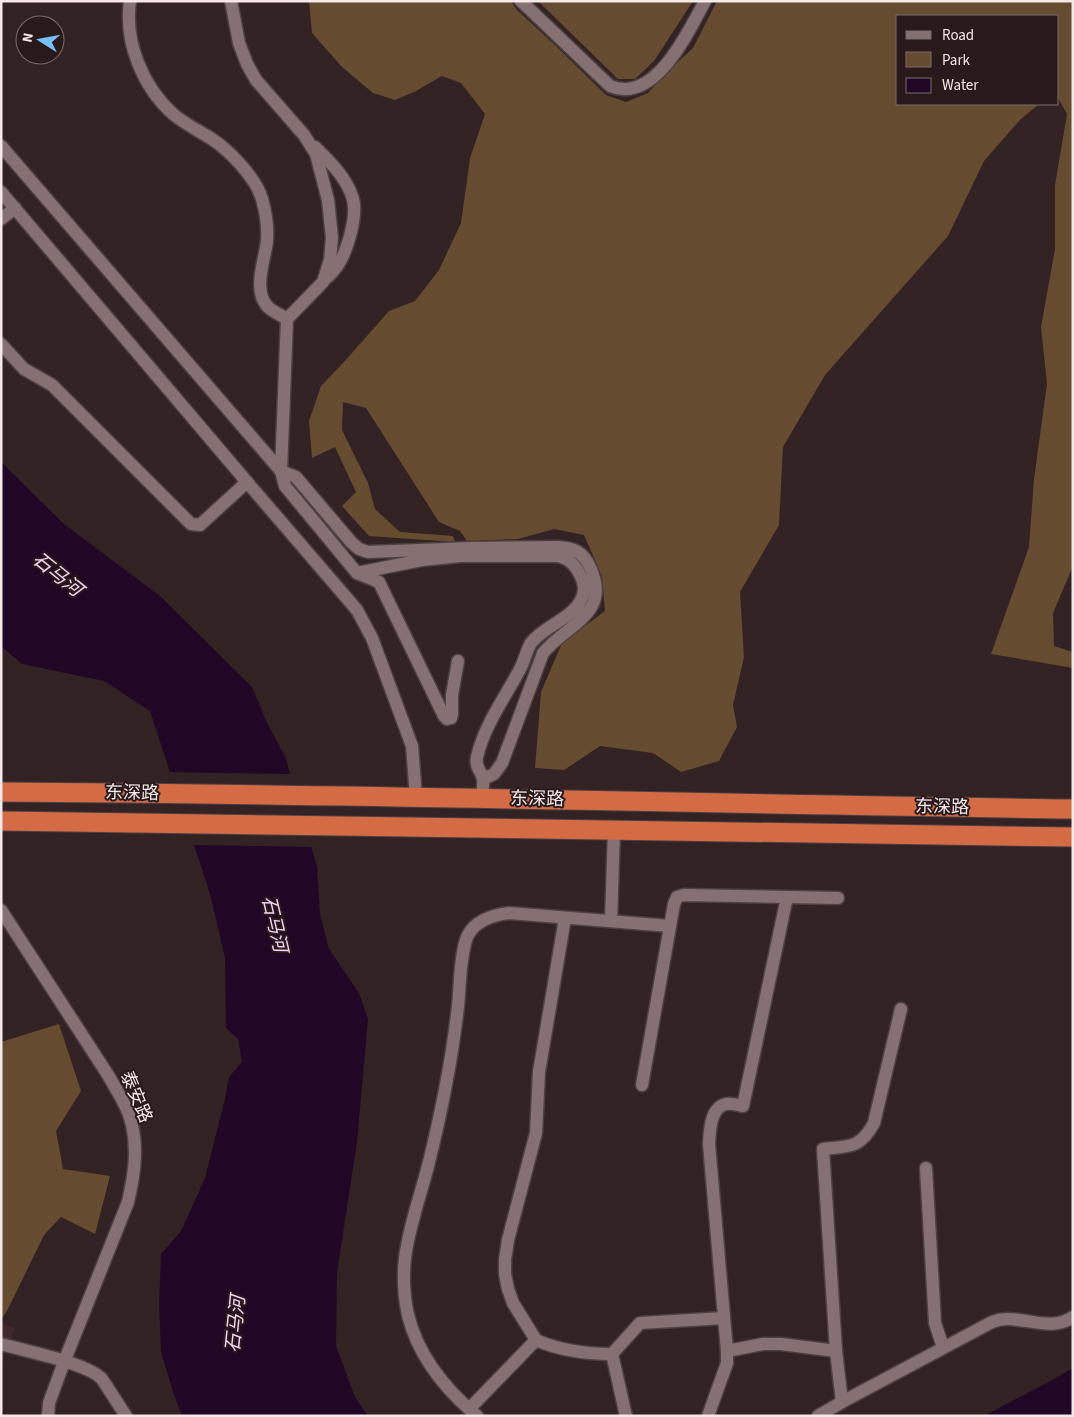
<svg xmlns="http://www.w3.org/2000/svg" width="1074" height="1417" font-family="'Source Sans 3','Noto Sans SC',sans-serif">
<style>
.built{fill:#41292b}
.green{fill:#654b30}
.water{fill:#210726}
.pier{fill:#332224}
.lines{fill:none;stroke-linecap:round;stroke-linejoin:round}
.minor-casing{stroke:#4e4042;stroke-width:15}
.highway-casing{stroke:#4e4042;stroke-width:21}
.minor{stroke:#867172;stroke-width:12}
.highway{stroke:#d56b45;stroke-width:19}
.labels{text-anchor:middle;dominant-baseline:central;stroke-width:4;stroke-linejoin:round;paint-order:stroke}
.street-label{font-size:18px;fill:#f4e8e8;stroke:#29191a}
.water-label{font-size:19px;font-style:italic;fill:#f3d4f8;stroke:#29191a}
</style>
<rect width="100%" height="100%" fill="#332224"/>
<path class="built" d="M1 1323 15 1328 1 1365Z"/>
<g class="green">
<path d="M309 1H511L517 10 555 45 606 95 626 102 648 93 666 73 693 48 717 1H1073V566L1053 613 1054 646 1073 652V668L991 654 1029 547 1034 479 1047 384 1041 327 1055 249V185L1067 114 1058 98V16H898V104H1039L1020 120 984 161 948 236 825 375 783 447 779 525 740 592 744 657 733 705 737 727 719 761 681 772 653 753 600 746 564 770 535 768 541 692 562 643 605 611 602 576 584 535 554 529 518 539 467 541 460 531 439 522 366 408 343 402 342 430 368 483 375 509 400 532 453 536 455 542 369 536 342 506 356 492 335 447 312 458 309 421 321 386 344 362 389 311 415 301 439 270 461 223 470 158 485 114 461 83 442 76 414 92 395 100 373 93 342 67 312 33Z"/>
<path d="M538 1H693L654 61 635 79H618Z"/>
<path d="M59 1024 81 1091 56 1131 63 1169 110 1176 95 1234 61 1217 44 1235 8 1309 1 1320V1042Z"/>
</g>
<g class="water">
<path d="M1 462 64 524 160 596 252 687 267 723 285 756 317 866 320 914 329 949 359 993 368 1019 357 1142 337 1273 336 1346 355 1397 368 1416H182L173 1392 161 1352 159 1304 161 1254 181 1231 205 1178 225 1099 229 1077 242 1062 238 1039 226 1028 225 958 210 894 150 711 104 681 22 664 1 646Z"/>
<path d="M1073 1368V1416H984L1056 1378Z"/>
</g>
<path class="pier" d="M167 772 293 774 314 847 191 845Z"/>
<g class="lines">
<g class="minor-casing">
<g id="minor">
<path d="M130 1C124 42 143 87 173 114 185 124 199 131 212 139 230 151 256 178 262 199 266 213 268 227 267 241 265 259 252 291 268 307 273 312 281 315 287 319"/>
<path d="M231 1 239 43 247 64 256 80 304 135 316 154 328 200 332 238 330 260 323 282 287 319 281 471"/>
<path d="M521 1 610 86C655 105 688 32 705 1"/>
<path d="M1 146 281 471"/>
<path d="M315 147C329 161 345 176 352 196 359 214 347 254 335 269 332 273 328 277 324 280"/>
<path d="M1 192 247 482 357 610 372 638 412 746 416 797"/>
<path d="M1 219 15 208"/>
<path d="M1 344 24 369 52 385 191 524 200 525 247 482"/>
<path d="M357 573 379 582 444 716 447 719 451 718 452 714V695L458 661"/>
<path d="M482 798C482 792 484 784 483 779 481 770 475 768 477 757 484 726 504 699 519 671 524 663 526 651 531 643 545 624 581 617 584 590 584 580 577 566 568 560 565 558 561 557 558 556H460L422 560 357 573 285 486 281 471 296 477 351 542 359 549 368 552 471 548 559 547C574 548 583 552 590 567 612 614 567 624 543 653L502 763 494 774 483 779"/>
<path d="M787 897 743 1106C738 1105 731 1103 726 1104 710 1108 710 1130 709 1144L727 1351 763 1344H781L836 1351"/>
<path d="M1 910 108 1075C117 1091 128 1107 132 1125 138 1151 134 1176 128 1202L64 1362 49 1403 48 1416"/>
<path d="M611 921 614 830"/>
<path d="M901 1009 874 1123C860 1149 849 1146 823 1149L836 1351 842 1402 992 1322C997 1320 1002 1319 1007 1319 1030 1319 1052 1331 1073 1317"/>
<path d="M642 1085 674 904 677 897 684 895 838 898"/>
<path d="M926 1168 935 1323 943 1347"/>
<path d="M536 1340 513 1303 508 1289 505 1274V1260L508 1240 536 1133 539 1072 565 918"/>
<path d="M1 1344C25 1351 87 1363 102 1379L126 1416"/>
<path d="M469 1409 536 1340C561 1351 585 1354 612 1354"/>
<path d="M477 1416C445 1389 418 1356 408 1315 404 1297 403 1276 405 1258 409 1227 420 1197 428 1166 441 1114 452 1060 458 1006 460 988 460 951 468 935 476 920 493 915 509 913L670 926"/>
<path d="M626 1416 612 1354 640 1323 724 1318"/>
<path d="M708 1416 727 1363V1351"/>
<path d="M818 1416 842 1402"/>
</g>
</g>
<g class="highway-casing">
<g id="highway">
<path d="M1 792C358 794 716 804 1073 809"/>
<path d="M1 821 1073 837"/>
</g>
</g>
<use href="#minor" class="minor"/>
<use href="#highway" class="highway"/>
</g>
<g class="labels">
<g class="street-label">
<text transform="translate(132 793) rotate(1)">东深路</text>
<text transform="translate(537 799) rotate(1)">东深路</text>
<text transform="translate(942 807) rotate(1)">东深路</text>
<text transform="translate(136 1097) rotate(67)">泰安路</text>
</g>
<g class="water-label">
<text transform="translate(57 575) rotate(39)">石马河</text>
<text transform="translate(274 924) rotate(77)">石马河</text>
<text transform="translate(236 1324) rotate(-84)">石马河</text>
</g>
</g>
<rect width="1074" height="1417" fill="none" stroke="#f4e8e8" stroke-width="5"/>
<rect x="896" y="15" width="162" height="90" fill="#29191a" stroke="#7a6c6c"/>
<rect x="906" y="31" width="25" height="8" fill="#867172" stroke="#7a6c6c"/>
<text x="942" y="40" font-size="15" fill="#f4e8e8">Road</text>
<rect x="906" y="52" width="25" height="15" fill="#654b30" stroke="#7a6c6c"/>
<text x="942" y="65" font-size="15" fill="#f4e8e8">Park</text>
<rect x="906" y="78" width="25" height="15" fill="#210726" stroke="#7a6c6c"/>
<text x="942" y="90" font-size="15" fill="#f4e8e8">Water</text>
<g transform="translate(40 40) rotate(281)"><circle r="24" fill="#29191a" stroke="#7a6c6c"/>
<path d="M0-4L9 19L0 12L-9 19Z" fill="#77c0f7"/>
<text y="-8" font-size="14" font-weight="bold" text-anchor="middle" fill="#f4e8e8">N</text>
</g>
</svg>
